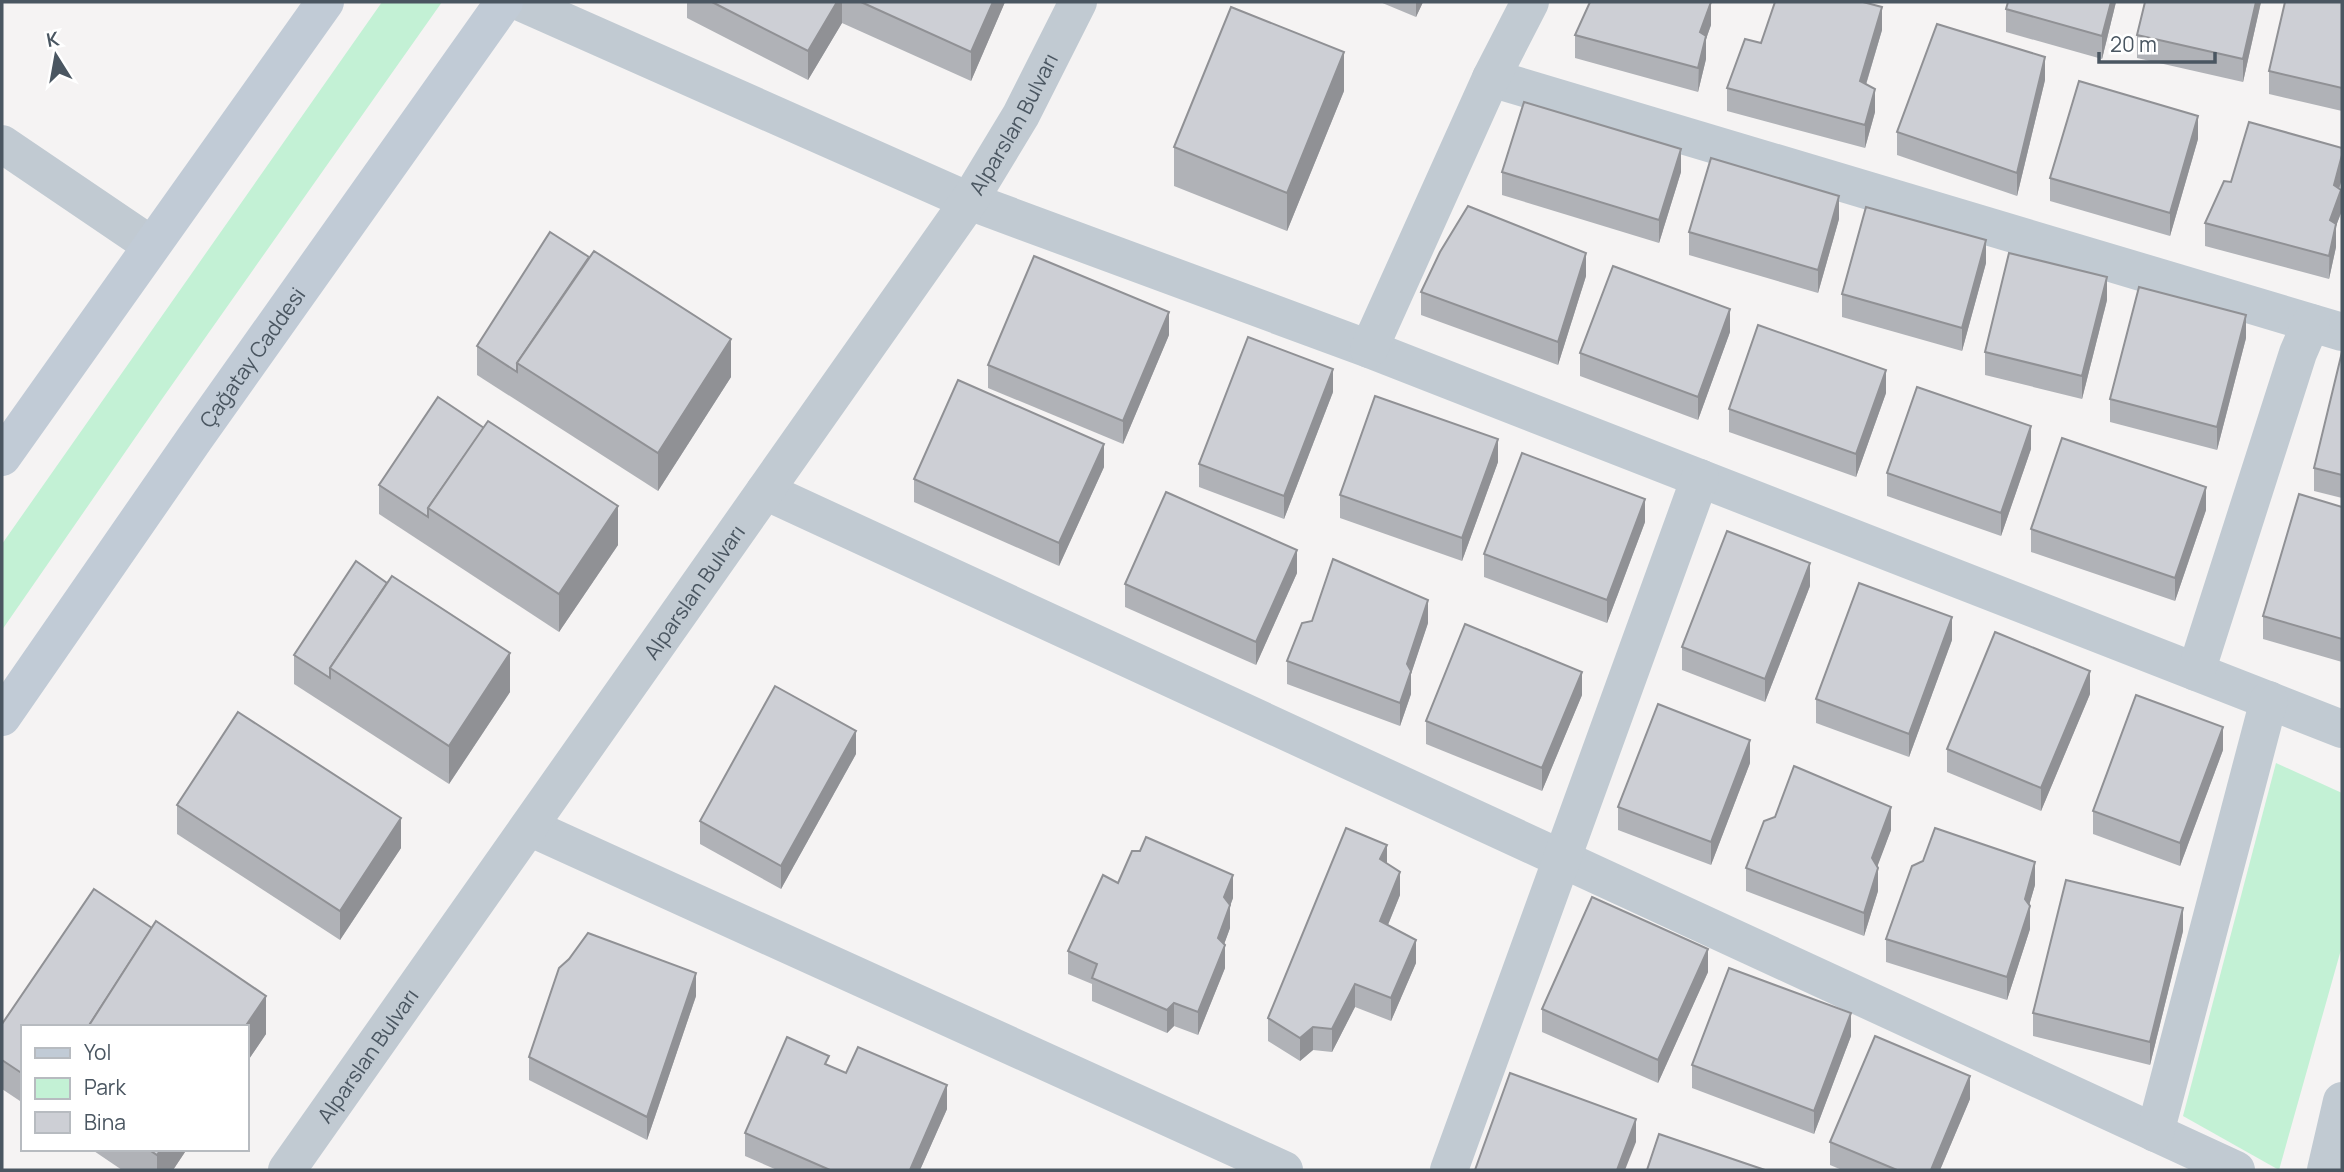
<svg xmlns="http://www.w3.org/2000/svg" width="2344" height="1172" font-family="Manrope,sans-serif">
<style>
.green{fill:#c3f1d5}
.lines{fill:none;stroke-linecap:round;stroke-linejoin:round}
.minor{stroke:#c1cad2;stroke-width:38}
.tertiary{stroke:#c1cad2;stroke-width:38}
.secondary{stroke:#c1cbd6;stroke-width:38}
.wall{fill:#b0b2b7}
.shaded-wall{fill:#909195}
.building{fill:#cdcfd5;stroke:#909195;stroke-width:2}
.labels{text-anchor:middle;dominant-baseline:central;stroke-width:6;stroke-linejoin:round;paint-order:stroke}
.street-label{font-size:21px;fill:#4a5661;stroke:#fff}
</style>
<rect width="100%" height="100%" fill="#f5f3f3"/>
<g class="green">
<path d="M382 2H442L162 399 2 630V544Z"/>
<path d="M2276 763 2342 793V946L2279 1170 2183 1116Z"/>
</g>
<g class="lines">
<g class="minor">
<path d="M520 2 969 201 1369 349 2342 729"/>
<path d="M1491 78 2342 332"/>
<path d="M2 144 151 245"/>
<path d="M1369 349 1491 78 1530 2"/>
<path d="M765 491 2236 1170"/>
<path d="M2196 672 2298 353 2311 323"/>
<path d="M529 827 1284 1170"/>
<path d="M2155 1133 2269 700"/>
<path d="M1449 1170 1700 478"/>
</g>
<g class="tertiary">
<path id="s1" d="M287 1170 969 201 1021 115 1078 2"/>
<path d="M2326 1170 2342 1101"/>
</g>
<g class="secondary">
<path d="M2 457 325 2"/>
<path id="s2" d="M2 717 195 438 504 2"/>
</g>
</g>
<g class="wall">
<path d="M687 2H1005L971 81 842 23 808 80 687 18Z"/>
<path d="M1380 2H1423L1416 17Z"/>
<path d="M2008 2H2116L2102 59 2006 32V9Z"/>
<path d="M2145 2H2261L2243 82 2137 58V35Z"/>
<path d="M2342 2V111L2269 94V71Z"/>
<path d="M1711 25 1706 39V59L1698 92 1575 58V35Z"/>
<path d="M1882 30 1866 85 1875 112 1865 148 1727 111V88L1761 43Z"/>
<path d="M2045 80 2017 196 1897 155V132Z"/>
<path d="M1344 91 1287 231 1174 186V147Z"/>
<path d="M2198 139 2170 236 2050 201V178Z"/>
<path d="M2342 148V178L2339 189 2341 213 2336 226V247L2329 279 2205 246V223L2231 182Z"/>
<path d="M1502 172H1681L1659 243 1502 195Z"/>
<path d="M1839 219 1818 293 1689 255V232Z"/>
<path d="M1986 263 1962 351 1842 317V294Z"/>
<path d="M1586 276 1558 365 1421 315V292Z"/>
<path d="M2107 300 2082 399 1985 375V352Z"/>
<path d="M1730 332 1698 420 1580 376V353Z"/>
<path d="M1169 335 1123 444 988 388V365Z"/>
<path d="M2246 338 2217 450 2110 422V399Z"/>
<path d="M477 346 731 377 658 491 477 375Z"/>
<path d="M2342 352V498L2314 491V468Z"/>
<path d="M1333 392 1284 519 1199 487V464Z"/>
<path d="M1886 393 1856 477 1729 432V409Z"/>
<path d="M484 428 618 545 559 632 379 514V485Z"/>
<path d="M2031 449 2001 536 1887 496V473Z"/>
<path d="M1498 462 1462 561 1340 518V495Z"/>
<path d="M1104 467 1059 566 914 502V479Z"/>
<path d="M2342 507V662L2263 639V616Z"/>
<path d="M2206 510 2175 601 2031 552V529Z"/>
<path d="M1645 522 1607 623 1484 577V554Z"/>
<path d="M1297 573 1256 665 1125 607V584Z"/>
<path d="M1810 586 1765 702 1682 670V647Z"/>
<path d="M1428 623 1411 674V694L1400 726 1287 684V661Z"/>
<path d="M1952 640 1909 757 1816 723V699Z"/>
<path d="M294 655 510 692 449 784 294 684Z"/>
<path d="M2090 694 2041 811 1947 772V749Z"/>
<path d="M1582 695 1542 791 1426 744V721Z"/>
<path d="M2223 750 2180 866 2093 834V811Z"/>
<path d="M856 754 781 889 700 844V821Z"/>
<path d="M1750 763 1711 865 1618 830V807Z"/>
<path d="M177 805 401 848 340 940 177 834Z"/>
<path d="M1891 830 1877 866 1878 891 1864 936 1746 891V868Z"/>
<path d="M1387 864 1400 895 1388 925 1416 963 1391 1021 1355 1007 1332 1052 1313 1050 1300 1061 1268 1041V1018Z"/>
<path d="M1118 883 1233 898 1230 906V928L1224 944 1225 968 1198 1035 1174 1026 1167 1033 1092 1001V984L1068 974V951Z"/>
<path d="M2035 885 2029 905 2030 929 2007 1000 1886 962V939Z"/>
<path d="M94 889 152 928 156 921 266 996V1034L247 1062V1027H23V1103L2 1089V1024Z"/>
<path d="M2183 931 2150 1065 2033 1036V1013Z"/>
<path d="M1708 972 1658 1083 1542 1032V1009Z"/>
<path d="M696 996 647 1140 529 1080V1057Z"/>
<path d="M1851 1036 1814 1134 1692 1088V1065Z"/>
<path d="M829 1065 846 1073 947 1109 920 1170H777L745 1156V1133Z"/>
<path d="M1970 1099 1940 1170H1842L1830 1165V1142Z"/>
<path d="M91 1149H187L173 1170H122Z"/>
</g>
<g class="shaded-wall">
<path d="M837 2H842V23L808 80V51Z"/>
<path d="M993 2H1005L971 81V52Z"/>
<path d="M1416 2H1423L1416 17Z"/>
<path d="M1711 2V25L1706 39V59L1698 92 1700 32Z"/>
<path d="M2111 2H2116L2102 59V36Z"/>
<path d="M2256 2H2261L2243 82V59Z"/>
<path d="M1882 7V30L1860 104V81Z"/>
<path d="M1344 52V91L1287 231V193Z"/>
<path d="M2045 57V80L2017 196V173Z"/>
<path d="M1875 89V112L1865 148V125Z"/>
<path d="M2198 116V139L2170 236V213Z"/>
<path d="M1681 149V172L1659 243V220Z"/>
<path d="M2342 155V178L2334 208V185Z"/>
<path d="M2341 190V213L2336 226V247L2329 279 2330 220Z"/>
<path d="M1839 196V219L1818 293V270Z"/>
<path d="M1986 240V263L1962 351V328Z"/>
<path d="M1586 253V276L1558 365V342Z"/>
<path d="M2107 277V300L2082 399V376Z"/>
<path d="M1730 309V332L1698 420V397Z"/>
<path d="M1169 312V335L1123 444V421Z"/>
<path d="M2246 315V338L2217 450V427Z"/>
<path d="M731 339V377L658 491V453Z"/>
<path d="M1333 369V392L1284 519V496Z"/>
<path d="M1886 370V393L1856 477V454Z"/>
<path d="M2031 426V449L2001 536V513Z"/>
<path d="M1498 439V462L1462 561V538Z"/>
<path d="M1104 444V467L1059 566V543Z"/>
<path d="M2206 487V510L2175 601V578Z"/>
<path d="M1645 499V522L1607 623V600Z"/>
<path d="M618 506V545L559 632V594Z"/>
<path d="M1297 550V573L1256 665V642Z"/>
<path d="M1810 563V586L1765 702V679Z"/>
<path d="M1428 600V623L1411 674V694L1400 726V703L1407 664Z"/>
<path d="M1952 617V640L1909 757V734Z"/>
<path d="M510 653V692L449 784V746Z"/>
<path d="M2090 671V694L2041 811V788Z"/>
<path d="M1582 672V695L1542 791V768Z"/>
<path d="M2223 727V750L2180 866V843Z"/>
<path d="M856 731V754L781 889V866Z"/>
<path d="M1750 740V763L1711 865V842Z"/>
<path d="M1891 807V830L1872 881V858Z"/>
<path d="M401 818V848L340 940V911Z"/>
<path d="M1387 845V868L1380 859Z"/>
<path d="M2035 862V885L2026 916 2030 906V929L2007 1000V977L2025 899Z"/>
<path d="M1878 868V891L1864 936V913Z"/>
<path d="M1400 872V895L1380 944V921Z"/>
<path d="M1233 875V898L1230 906V928L1218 961V938L1224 897Z"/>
<path d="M2183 908V931L2150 1065V1042Z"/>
<path d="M1416 940V963L1391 1021V998Z"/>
<path d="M1225 945V968L1198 1035V1012Z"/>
<path d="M1708 949V972L1658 1083V1060Z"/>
<path d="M696 973V996L647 1140V1117Z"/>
<path d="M1355 984V1007L1332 1052V1029Z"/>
<path d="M266 996V1034L247 1062V1027H245Z"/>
<path d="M1174 1003V1026L1167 1033V1010Z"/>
<path d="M1851 1013V1036L1814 1134V1111Z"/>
<path d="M1313 1027V1050L1300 1061V1038Z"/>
<path d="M1970 1076V1099L1940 1170H1931Z"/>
<path d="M947 1085V1109L920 1170H910Z"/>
<path d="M1636 1119V1142L1625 1170H1617Z"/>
<path d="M161 1149H187L173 1170H157V1155Z"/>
</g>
<g class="building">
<path d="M712 2H837L808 51Z"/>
<path d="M861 2H993L971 52Z"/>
<path d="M1590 2H1711L1700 32 1706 36 1698 68 1575 35Z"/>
<path d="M1775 2H1863L1882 7 1860 81 1875 89 1865 125 1727 88 1745 39 1761 43Z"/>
<path d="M2008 2H2111L2102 36 2006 9Z"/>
<path d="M2145 2H2256L2243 59 2137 35Z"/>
<path d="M2285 2H2342V88L2269 71Z"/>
<path d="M1231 7 1344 52 1287 193 1174 147Z"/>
<path d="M1937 24 2045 57 2017 173 1897 132Z"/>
<path d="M2079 81 2198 116 2170 213 2050 178Z"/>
<path d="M1524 102 1681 149 1659 220 1502 172Z"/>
<path d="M2249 122 2342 148V155L2334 185 2341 190 2330 220 2336 224 2329 256 2205 223 2224 181 2231 182Z"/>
<path d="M1711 158 1839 196 1818 270 1689 232Z"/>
<path d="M1468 206 1586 253 1558 342 1421 292 1440 252Z"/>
<path d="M1866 207 1986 240 1962 328 1842 294Z"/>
<path d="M550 232 589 257 517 363V372L477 346Z"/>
<path d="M594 251 731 339 658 453 517 363Z"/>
<path d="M2009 253 2107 277 2082 376 1985 352Z"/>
<path d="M1034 256 1169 312 1123 421 988 365Z"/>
<path d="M1613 266 1730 309 1698 397 1580 353Z"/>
<path d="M2139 287 2246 315 2217 427 2110 399Z"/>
<path d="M1758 325 1886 370 1856 454 1729 409Z"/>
<path d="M1248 337 1333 369 1284 496 1199 464Z"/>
<path d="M2342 352V475L2314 468Z"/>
<path d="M958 380 1104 444 1059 543 914 479Z"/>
<path d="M1917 387 2031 426 2001 513 1887 473Z"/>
<path d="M1375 396 1498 439 1462 538 1340 495Z"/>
<path d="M438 397 484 428 428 508V517L379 485Z"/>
<path d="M488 421 618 506 559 594 428 508Z"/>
<path d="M2062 438 2206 487 2175 578 2031 529Z"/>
<path d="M1522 453 1645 499 1607 600 1484 554Z"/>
<path d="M1166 492 1297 550 1256 642 1125 584Z"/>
<path d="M2299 494 2342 507V639L2263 616Z"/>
<path d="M1727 531 1810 563 1765 679 1682 647Z"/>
<path d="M1333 559 1428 600 1407 664 1411 671 1400 703 1287 661 1302 623 1312 621Z"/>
<path d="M356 561 387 583 330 668V678L294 655Z"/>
<path d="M392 576 510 653 449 746 330 668Z"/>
<path d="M1859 583 1952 617 1909 734 1816 699Z"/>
<path d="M1465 624 1582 672 1542 768 1426 721Z"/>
<path d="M1995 632 2090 671 2041 788 1947 749Z"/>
<path d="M775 686 856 731 781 866 700 821Z"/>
<path d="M2136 695 2223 727 2180 843 2093 811Z"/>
<path d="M1658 704 1750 740 1711 842 1618 807Z"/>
<path d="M238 712 401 818 340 911 177 805Z"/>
<path d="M1794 766 1891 807 1872 858 1878 868 1864 913 1746 868 1764 821 1775 817Z"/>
<path d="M1346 828 1387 845 1380 859 1400 872 1380 921 1416 940 1391 998 1355 984 1332 1029 1313 1027 1300 1038 1268 1018Z"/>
<path d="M1935 828 2035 862 2025 899 2030 906 2007 977 1886 939 1912 866 1923 861Z"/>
<path d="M1146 837 1233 875 1224 897 1230 905 1218 938 1225 945 1198 1012 1174 1003 1167 1010 1092 978 1097 964 1068 951 1103 875 1118 883 1132 851H1140Z"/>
<path d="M2066 880 2183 908 2150 1042 2033 1013Z"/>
<path d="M94 889 152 928 88 1027H23V1074L2 1060V1024Z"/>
<path d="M1592 897 1708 949 1658 1060 1542 1009Z"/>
<path d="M156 921 266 996 245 1027H88Z"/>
<path d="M588 933 696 973 647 1117 529 1057 559 968 569 959Z"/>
<path d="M1729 968 1851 1013 1814 1111 1692 1065Z"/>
<path d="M1875 1036 1970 1076 1931 1170H1897L1830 1142Z"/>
<path d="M787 1037 829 1056 825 1064 846 1073 858 1047 947 1085 910 1170H830L745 1133Z"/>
<path d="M1510 1073 1636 1119 1617 1170H1475Z"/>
<path d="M1659 1134 1765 1170H1647Z"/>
<path d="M148 1149H161L157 1155Z"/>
</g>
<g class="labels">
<g class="street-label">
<text stroke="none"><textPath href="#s1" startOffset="1274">Alparslan Bulvarı</textPath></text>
<text stroke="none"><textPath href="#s2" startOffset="438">Çağatay Caddesi</textPath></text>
<text stroke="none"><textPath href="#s1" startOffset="707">Alparslan Bulvarı</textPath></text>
<text stroke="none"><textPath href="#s1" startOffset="140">Alparslan Bulvarı</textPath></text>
</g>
</g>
<rect width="2344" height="1172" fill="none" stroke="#4a5661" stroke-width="7"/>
<rect x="21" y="1025" width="228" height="126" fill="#ffffff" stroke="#b7bbc0" stroke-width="2"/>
<rect x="35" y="1048" width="35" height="10" fill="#c1cbd6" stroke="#b7bbc0" stroke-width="2"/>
<text x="84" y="1060" font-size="21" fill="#4a5661">Yol</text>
<rect x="35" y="1078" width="35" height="21" fill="#c3f1d5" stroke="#b7bbc0" stroke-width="2"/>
<text x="84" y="1095" font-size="21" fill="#4a5661">Park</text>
<rect x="35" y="1112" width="35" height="21" fill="#cdcfd5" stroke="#b7bbc0" stroke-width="2"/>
<text x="84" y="1130" font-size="21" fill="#4a5661">Bina</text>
<g transform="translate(56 56) rotate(349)" stroke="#ffffff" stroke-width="5" paint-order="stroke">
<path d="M0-5L12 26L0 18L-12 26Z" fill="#4a5661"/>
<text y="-10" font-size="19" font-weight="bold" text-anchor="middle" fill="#4a5661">K</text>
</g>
<path d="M2099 52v10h116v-10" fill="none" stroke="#4a5661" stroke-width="3.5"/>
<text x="2110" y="52" font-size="21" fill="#4a5661" stroke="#ffffff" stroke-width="5" paint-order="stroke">20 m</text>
</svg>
